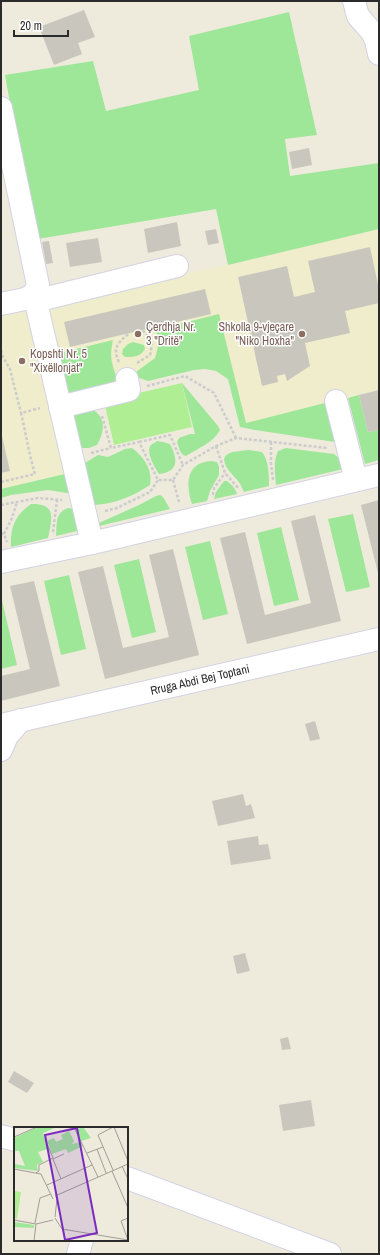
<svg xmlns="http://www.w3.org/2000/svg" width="380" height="1255" font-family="'Archivo Narrow',sans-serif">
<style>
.education{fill:#f0edcc}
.green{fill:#9ee698}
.pitch{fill:#b0ee93}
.building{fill:#c9c7bd}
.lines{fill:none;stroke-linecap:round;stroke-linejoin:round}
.minor-casing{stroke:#d3d2e5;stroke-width:24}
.path{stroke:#ccc;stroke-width:2.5;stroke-dasharray:3 2;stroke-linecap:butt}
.minor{stroke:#fff;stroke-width:22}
.education-dot{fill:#8d6e63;stroke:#fff;stroke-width:1.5}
.labels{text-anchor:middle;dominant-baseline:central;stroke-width:3;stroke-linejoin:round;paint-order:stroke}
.education-label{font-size:12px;fill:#785e54;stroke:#fff;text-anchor:start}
.street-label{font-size:12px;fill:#2b2b2b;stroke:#fff}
.inset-road{fill:none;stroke:#a09e96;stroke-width:1}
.view{fill:#7b2cbf;fill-opacity:0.15;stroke:#7b2cbf;stroke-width:2}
.inset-edge{fill:none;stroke:#2b2b2b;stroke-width:2}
</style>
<rect width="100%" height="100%" fill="#eeebdd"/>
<g class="education">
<path d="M379 229V390L246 423 229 354 65 394 46 307Z"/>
<path d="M30 310 69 473 1 489V317Z"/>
</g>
<g class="green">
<path d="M289 12 317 135 285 139 290 176 379 163V229L228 265 216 209 38 239 15 131 5 75 93 61 106 111 199 90 189 36Z"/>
<path d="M219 314 246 423 325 403 335 442 255 430 240 427 228 379 216 371 205 369 194 370 148 381 136 377V372L155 358C158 349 160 339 155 330Z"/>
<path d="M113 340C109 358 112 364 118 381L65 394 56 354Z"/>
<path d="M133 342 144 345 145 349C140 357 134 357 125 357L122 354 123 349 128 344Z"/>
<path d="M182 383 218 426 220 430C214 442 197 449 186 456L183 455 180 451 177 442 179 438 190 434H195Z"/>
<path d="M359 395 368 432 379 430V460L365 464 348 398Z"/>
<path d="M85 406C88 408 93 410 96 412 107 421 103 435 97 445L89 448H81L73 411Z"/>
<path d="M157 441 163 442 170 444C178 459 179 472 159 474 155 468 145 451 151 445 153 443 155 443 157 441Z"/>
<path d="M132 448C144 457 153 470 150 485 133 496 115 504 94 505L85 463 98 455 108 457 125 449Z"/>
<path d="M286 448 334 454 340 459 343 469 276 485C275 473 273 462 278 451Z"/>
<path d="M249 450 262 452C269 461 269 475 269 486L244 492C242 488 241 485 238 481 233 475 215 459 230 453 235 451 243 451 249 450Z"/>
<path d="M211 461 217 462 219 467V475L210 491 207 501 192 504C186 485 185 463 211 461Z"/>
<path d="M69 473 73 494 48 490 11 495 1 498V489Z"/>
<path d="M224 481H227C232 485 235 488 237 494L214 499 216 492Z"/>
<path d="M160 495 163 497 170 509 99 526V523L139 505 156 496Z"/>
<path d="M31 504C57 503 52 519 48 538L11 547C10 528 15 515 31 504Z"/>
<path d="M68 508 76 509 81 530 56 536C57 523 55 513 68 508Z"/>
<path d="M353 514 370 587 346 592 328 519Z"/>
<path d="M281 527 299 600 274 606 257 533Z"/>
<path d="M210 541 228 614 203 620 185 547Z"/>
<path d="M139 559 156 632 132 638 114 565Z"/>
<path d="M69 575 86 649 61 655 44 581Z"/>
<path d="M1 596 17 665 1 669Z"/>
</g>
<path class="pitch" d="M182 383 192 427 114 445 104 401Z"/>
<g class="building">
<path d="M84 10 95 37 78 43 82 54 54 65 39 27Z"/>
<path d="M309 148 312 165 292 169 289 152Z"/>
<path d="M177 222 181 246 148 253 144 229Z"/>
<path d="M216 229 219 243 208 245 205 231Z"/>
<path d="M98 238 102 262 70 267 66 243Z"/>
<path d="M49 241 53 263 46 264 42 242Z"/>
<path d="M370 247 379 289V303L345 311 350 333 305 343 310 366 287 381 285 374 277 376 278 382 262 386 238 277 287 266 294 297 315 292 308 261Z"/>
<path d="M205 289 211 314 70 347 64 322Z"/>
<path d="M379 390V430L368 432 359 395Z"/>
<path d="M2 436 10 471 1 473V437Z"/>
<path d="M379 500V573H378L361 505Z"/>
<path d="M315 515 341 621 247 644 220 538 245 532 265 615 311 603 291 521Z"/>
<path d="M173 549 199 655 105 679 78 572 103 566 123 648 169 637 149 555Z"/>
<path d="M34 581 60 686 1 701V676L30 669 10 586Z"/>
<path d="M315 721 320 739 310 741 305 724Z"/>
<path d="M243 794 246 806 251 804 255 818 218 826 212 801Z"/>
<path d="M258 836 259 845 268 844 271 859 231 865 227 841Z"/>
<path d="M245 953 250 971 237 974 233 956Z"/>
<path d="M288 1037 291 1049 282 1050 280 1039Z"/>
<path d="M14 1071 34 1083 27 1093 8 1082Z"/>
<path d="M311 1100 315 1126 283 1131 279 1105Z"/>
</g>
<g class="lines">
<g class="minor-casing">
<g id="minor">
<path d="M354 1 358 16 372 32 376 40 379 54"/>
<path d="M1 108 38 285 34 294 25 299 1 304"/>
<path d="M34 294 92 543"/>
<path d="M35 301 177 266"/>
<path d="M336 401 356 480"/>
<path d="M60 407 129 390 127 379"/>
<path d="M1 562 92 543 379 475"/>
<path id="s1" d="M1 725 379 639"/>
<path d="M1 750 7 736 21 720"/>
<path d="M1 1136 15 1140"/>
<path d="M127 1178 330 1254"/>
<path d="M78 1254 82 1240"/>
</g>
</g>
<g class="path">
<path d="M1 350 3 357 10 369 21 413"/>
<path d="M119 362C112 348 118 342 130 333"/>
<path d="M137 363 150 355C153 342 152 339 142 330"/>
<path d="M147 386 185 376 214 393 236 438"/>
<path d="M102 416 111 448 139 442 158 480H173L183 465 216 446 236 438 327 448"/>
<path d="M139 442 170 435 183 465"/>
<path d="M271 442V464L273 480"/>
<path d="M216 446 225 473 239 489"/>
<path d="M91 453 111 448"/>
<path d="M173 480 179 502"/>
<path d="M1 482 35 474C29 454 26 434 21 413L40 408"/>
<path d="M213 495 214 488 225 473"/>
<path d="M1 505 38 498 62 500"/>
<path d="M105 511 117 508 150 492 158 480"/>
<path d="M53 532 57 500"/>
<path d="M1 533 4 534 7 542"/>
<path d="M4 534 12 518 17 502"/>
</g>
<use href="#minor" class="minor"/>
</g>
<g class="education-dot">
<circle cx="138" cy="334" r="4"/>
<circle cx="302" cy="334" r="4"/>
<circle cx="22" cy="361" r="4"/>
</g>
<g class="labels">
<g class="education-label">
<text x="146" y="327">Çerdhja Nr.<tspan x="146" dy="14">3 "Dritë"</tspan></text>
<text x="294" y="327" text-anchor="end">Shkolla 9-vjeçare<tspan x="294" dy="14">"Niko Hoxha"</tspan></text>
<text x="30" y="354">Kopshti Nr. 5<tspan x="30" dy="14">"Xixëllonjat"</tspan></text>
</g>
<g class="street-label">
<text stroke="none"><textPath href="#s1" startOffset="204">Rruga Abdi Bej Toptani</textPath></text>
</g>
</g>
<g transform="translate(14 1127)">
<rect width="114" height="114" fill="#eeebdd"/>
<path d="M24 0H43L29 6 34 22 24 25 29 35 23 38 24 44 0 41V34L1 37 11 39 5 24H0V11ZM69 0 77 11 67 14 69 19 54 26 52 22 38 27 33 14 40 11 42 15 49 12 47 8 55 4 60 14 58 17 67 15 61 3ZM0 95 20 98V101L0 100Z" fill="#9ee698"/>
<path d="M0 64 7 65 3 92 0 91Z" fill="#b0ee93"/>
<path class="inset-road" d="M60 0 84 50M99 0 84 8 99 43M100 0 114 34M0 10 23 0M83 22 92 46M73 26 89 20M39 32 47 52M39 32 50 27M108 39 114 52M0 42 27 47 39 72M98 44 114 81M22 46 25 44V38L39 31 31 12M33 58 78 38M41 69 114 37M41 90 43 72M41 91 48 102 114 113M0 93 22 97 39 93M21 96 26 71 37 67M114 113 107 94 114 91M20 114 22 97"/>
<path class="view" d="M63 1 83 106 51 113 31 8Z"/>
<rect width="114" height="114" class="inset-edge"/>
</g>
<rect width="380" height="1255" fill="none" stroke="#2b2b2b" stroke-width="4"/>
<path d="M14 30v6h54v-6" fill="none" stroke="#2b2b2b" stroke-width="2"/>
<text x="20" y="30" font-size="12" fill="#2b2b2b" stroke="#ffffff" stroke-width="3" paint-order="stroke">20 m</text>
</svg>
